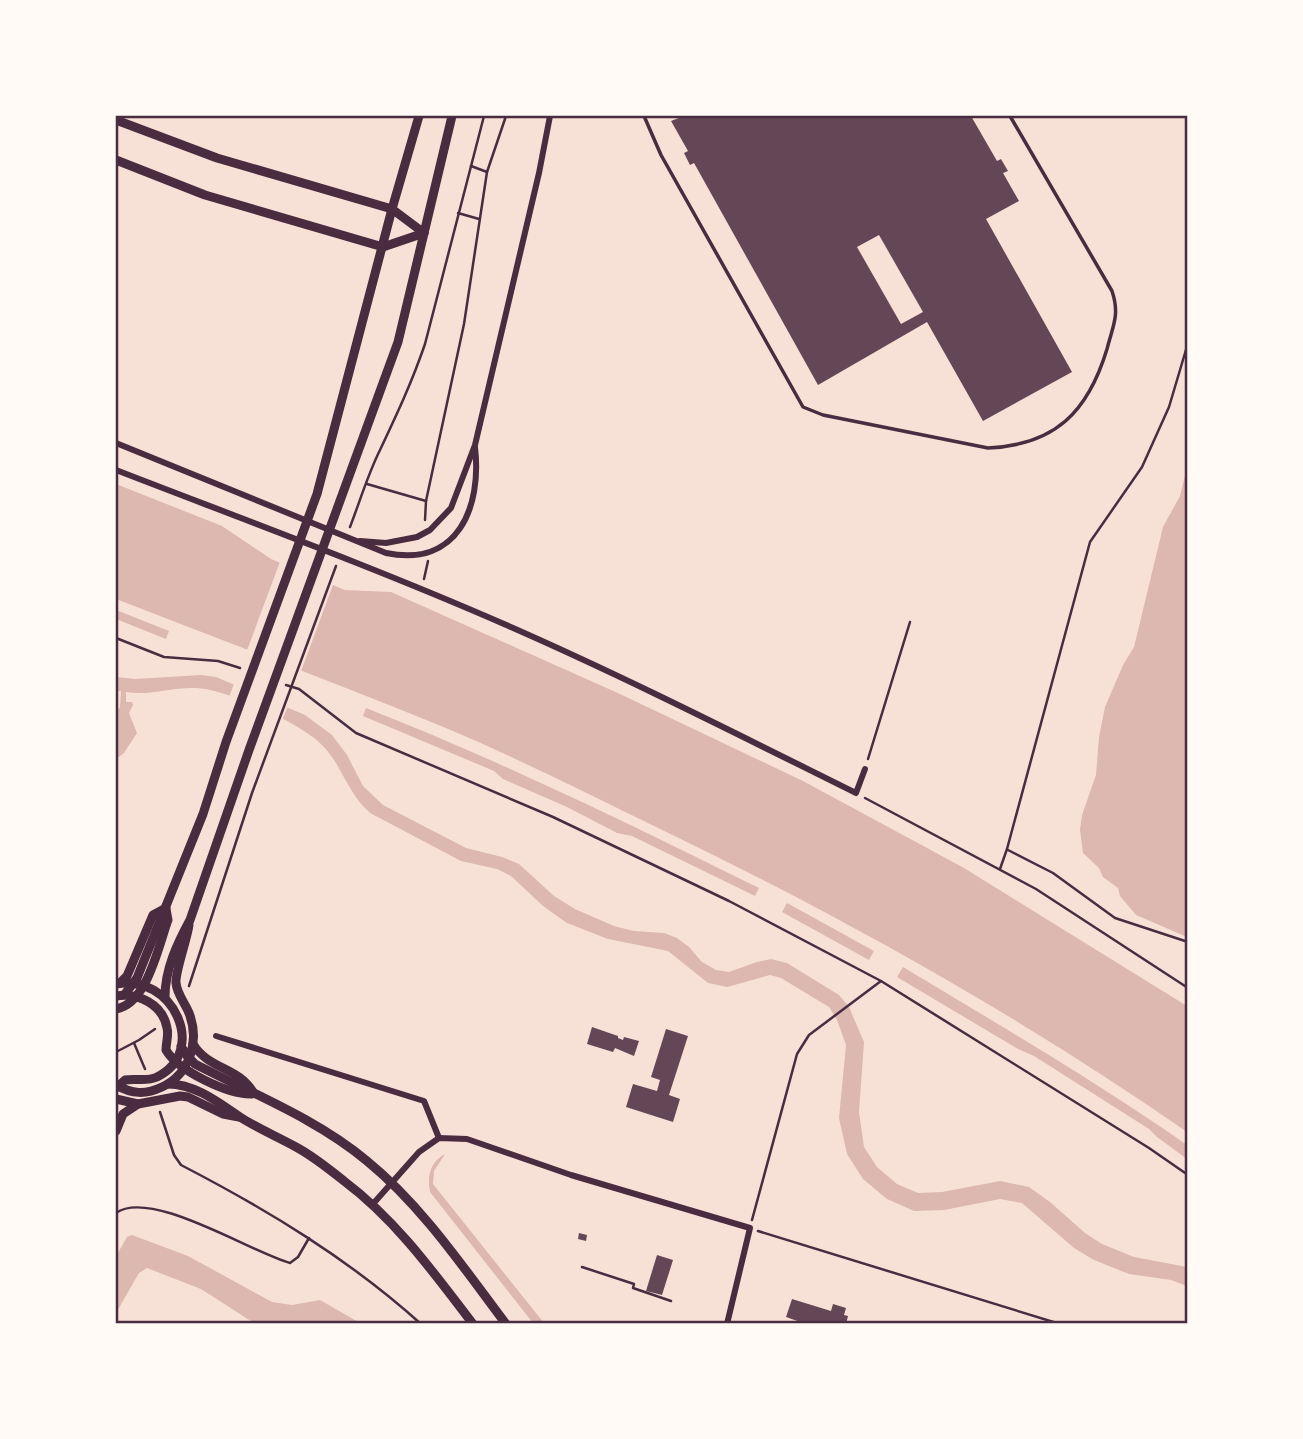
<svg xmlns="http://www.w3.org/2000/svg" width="1303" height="1439" font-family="'PT Sans',sans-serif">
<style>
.water{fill:#dcb8b0}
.pier{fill:#f7e1d7}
.building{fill:#644757;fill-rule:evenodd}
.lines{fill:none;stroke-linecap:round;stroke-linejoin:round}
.path{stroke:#4a2c40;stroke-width:2.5}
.service{stroke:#4a2c40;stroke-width:3.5}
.minor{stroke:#4a2c40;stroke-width:6}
.secondary{stroke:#4a2c40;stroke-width:9}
.neatline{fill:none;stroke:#4a2c40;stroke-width:2.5}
</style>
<rect width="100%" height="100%" fill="#f7e1d7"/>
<g class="water">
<path d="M1187 467 1188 937H1187L1136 915 1120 896 1118 888 1103 877 1099 868 1083 853 1080 830 1082 815 1096 775 1099 737 1105 707 1123 665 1134 647 1163 527 1180 496Z"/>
<path d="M116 484 222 526 271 559 345 590 391 592 620 694 803 781 964 868 1187 1006V1132C1019 1015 839 915 654 826 584 792 513 756 441 726 334 682 224 641 116 599Z"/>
<path d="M116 610 169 631 166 639 116 619Z"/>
<path d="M201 675 216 677 305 715 332 735 347 755 363 786 383 805 466 848 502 857 519 864 554 896 575 909 614 926 634 931 664 933 677 938 689 947 702 962 716 970 729 972 757 962 771 959 787 963 839 995 849 1007 864 1042 859 1112 864 1147 877 1167 897 1184 918 1193 942 1192 1000 1181 1029 1187 1050 1202 1085 1233 1102 1244 1134 1257 1187 1267V1286L1171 1280 1129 1274 1094 1260 1074 1248 1022 1203 1000 1199 944 1210 914 1211 887 1199 863 1179 847 1154 839 1118 846 1045 837 1020 829 1007 781 978 770 975 727 987 708 983 668 951 608 939 567 923 543 906 511 876 497 869 461 861 372 814C348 796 343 766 322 745 301 723 226 689 196 688 172 687 150 696 126 692V702H132L133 705 129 713 137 733 124 753 116 759V713L120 707 121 691H116V677L135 679Z"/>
<path d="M366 708C501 761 630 824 759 888L755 896 632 836 617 833 567 807 503 779 494 771 363 716Z"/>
<path d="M787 903 874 951 869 960 782 912Z"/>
<path d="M903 967C999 1025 1096 1081 1187 1145V1159L1157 1137 1149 1129 1034 1056 1018 1049 897 977Z"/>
<path d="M445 1154 434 1171 433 1184 544 1323H533L430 1192C427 1176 430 1162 445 1154Z"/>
<path d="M132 1235 188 1256 272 1302 292 1305 320 1300 360 1323H254L201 1289 147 1268 139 1273 116 1313V1256L127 1237Z"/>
</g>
<g class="pier">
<path d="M281 559 334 582 300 674 246 653Z"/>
<path d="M235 681 289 703 282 721 228 700Z"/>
</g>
<g class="building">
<path d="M684 116H971L997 161 1001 159 1008 171 1003 173 1019 201 986 219 1072 372 983 421 927 322 818 385 694 163 690 165 684 153 688 151 671 121ZM879 235 923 312 901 324 857 247Z"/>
<path d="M592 1027 618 1036V1038L623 1040 624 1037 639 1041 634 1056 615 1048 613 1052 587 1044Z"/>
<path d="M666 1029 688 1036 669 1095 680 1099 673 1122 626 1107 633 1084 657 1091 660 1080 651 1077Z"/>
<path d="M579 1233 587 1235 586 1241 578 1239Z"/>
<path d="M657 1255 673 1260 662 1295 646 1291Z"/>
<path d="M792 1299 831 1311 833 1304 846 1308 844 1315 848 1316 846 1324H806L786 1317Z"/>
</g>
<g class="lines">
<g class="path">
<path d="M471 166 487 172"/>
<path d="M458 213 479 219"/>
<path d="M367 484 426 501"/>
<path d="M425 520 426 501 464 324 487 172 506 116"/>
<path d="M350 527C360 501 368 474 380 450 397 414 412 382 425 344L484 116"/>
<path d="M424 579 428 561"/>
<path d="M116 638 164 657 218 661 240 668"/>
<path d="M286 685 299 689 356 733 553 817 729 901 881 981 1149 1148 1188 1175"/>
<path d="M868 759 910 622"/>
<path d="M865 798 1036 889 1188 988"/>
<path d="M1008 850 1053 873 1115 918 1188 942"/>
<path d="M1000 869 1007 849 1090 542 1142 467 1169 407 1188 343"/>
<path d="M189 986 252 793 336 566"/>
<path d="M134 1043 145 1069"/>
<path d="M116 1052 139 1040 155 1029"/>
<path d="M160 1112 174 1155 181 1165C266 1209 349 1259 421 1324"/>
<path d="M116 1213C151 1188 252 1253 290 1263L298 1257 309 1238"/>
<path d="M752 1220 797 1054 809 1035 881 981"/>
<path d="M758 1231 1060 1324"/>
<path d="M582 1267 634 1284 633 1288 671 1301"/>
</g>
<path class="service" d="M644 116 661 155 803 407 823 415 988 448C1055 445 1088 412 1107 349 1113 325 1120 315 1112 291L1010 116"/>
<g class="minor">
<path d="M116 443 386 553C458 568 482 507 475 447"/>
<path d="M116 470C245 520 376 568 504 624 623 676 739 735 856 793L865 769"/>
<path d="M360 541 386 543 417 537 430 530 451 508 475 445 539 173 550 116"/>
<path d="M216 1036 424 1101 439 1138"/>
<path d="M372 1205 419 1152 439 1138 467 1139 571 1175 750 1228 727 1324"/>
</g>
<g class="secondary">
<path d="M116 120 217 158 392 209 424 233"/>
<path d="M116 160 205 195 383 247 424 233"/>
<path d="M120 983 127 976 153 915 166 908"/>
<path d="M116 984C173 973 209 1051 157 1077 146 1082 136 1078 125 1080L116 1088"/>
<path d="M125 994 137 978 203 814 226 742 317 494 392 209 419 116"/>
<path d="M116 996C137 992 163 1004 167 1028 169 1035 166 1042 166 1050 178 1071 229 1095 252 1094"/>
<path d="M165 997C165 969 177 944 190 920L249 750 398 342 452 116"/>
<path d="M116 1009C147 1004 158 947 168 920L166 909"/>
<path d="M193 1044C209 1070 237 1066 253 1092"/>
<path d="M181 1046 187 1056 195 1064C253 1094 317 1119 367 1161 422 1206 463 1267 506 1324"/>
<path d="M168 1084C195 1084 218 1102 240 1117 257 1128 278 1137 296 1147 313 1156 329 1169 344 1181 396 1220 434 1273 473 1324"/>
<path d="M116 1085C132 1094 145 1095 162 1087 190 1074 200 1041 189 1013 185 1003 177 994 176 983 175 972 187 940 189 925"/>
<path d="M116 1099 138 1104 180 1096 188 1097 223 1114 239 1117"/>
<path d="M116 1131 123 1114 138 1104"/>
</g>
</g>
<rect width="1303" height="1439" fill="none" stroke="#fffaf5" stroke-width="234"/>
<rect x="117" y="117" width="1069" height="1205" class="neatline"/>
</svg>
